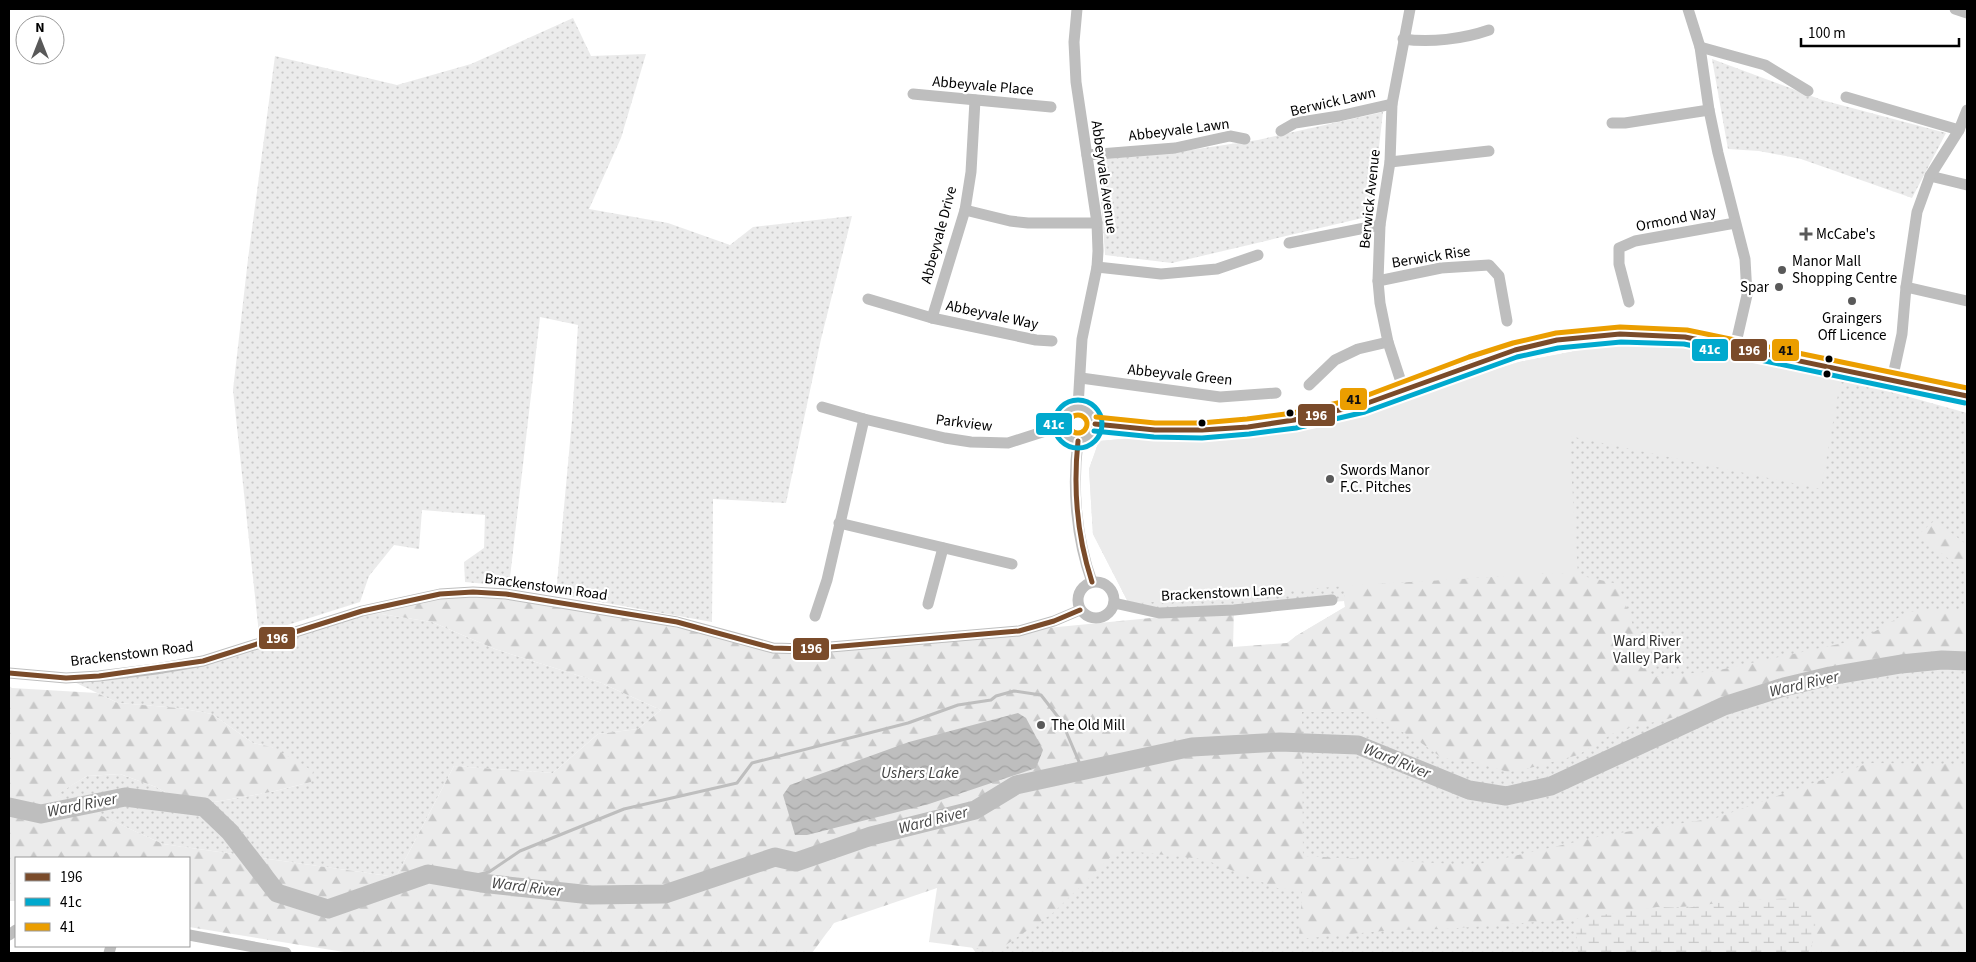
<svg xmlns="http://www.w3.org/2000/svg" width="1976" height="962" font-family="'Source Sans 3',sans-serif">
<style>
.grass{fill:url(#grass-dots)}
.forest{fill:url(#forest-firs)}
.wetland{fill:url(#wetland-marsh)}
.pitch{fill:#ebebeb}
.water{fill:url(#water-waves)}
.lines{fill:none;stroke-linecap:round;stroke-linejoin:round}
.stream{stroke:#bebebe;stroke-width:3}
.river{stroke:#bebebe;stroke-width:19}
.minor{stroke:#bebebe;stroke-width:11}
.bus-1-casing{stroke:#fff;stroke-width:9}
.bus-2-casing{stroke:#fff;stroke-width:9}
.bus-3-casing{stroke:#fff;stroke-width:9}
.bus-1{stroke:#7a4b2a;stroke-width:5}
.bus-2{stroke:#00a9ce;stroke-width:5}
.bus-3{stroke:#eb9e00;stroke-width:5}
.poi-dot{fill:#595959;stroke:#fff;stroke-width:2}
.bus-dot{fill:#000;stroke:#fff;stroke-width:2}
.labels{text-anchor:middle;dominant-baseline:central;stroke-width:4.5;stroke-linejoin:round;paint-order:stroke}
.street-label{font-size:15px;fill:#000;stroke:#fff}
.poi-label{font-size:15px;fill:#000;stroke:#fff;text-anchor:start}
.park-label{font-size:15px;fill:#323232;stroke:#fff}
.water-label{font-size:16px;font-style:italic;fill:#434343;stroke:#fff}
.line-badge{stroke:#fff;stroke-width:2}
.badge-label{font-size:14px;text-anchor:middle;font-weight:bold;fill:#fff}
.pale-badge-label{font-size:14px;text-anchor:middle;font-weight:bold;fill:#111}
</style>
<defs>
<pattern id="grass-dots" width="8" height="8" patternUnits="userSpaceOnUse" patternTransform="scale(1.25)"><rect width="8" height="8" fill="#ebebeb"/><path d="M2 2h.1M6 6h.1" fill="none" stroke="#c8c8c8" stroke-width="1.8" stroke-linecap="round"/></pattern>
<pattern id="forest-firs" width="22" height="20" patternUnits="userSpaceOnUse" patternTransform="scale(1.25)"><rect width="22" height="20" fill="#ebebeb"/><path d="M5 1l3.5 6h-7zM16 11l3.5 6h-7z" fill="#c8c8c8"/></pattern>
<pattern id="wetland-marsh" width="20" height="14" patternUnits="userSpaceOnUse" patternTransform="scale(1.25)"><rect width="20" height="14" fill="#ebebeb"/><path d="M1 5h8M5 5V1M11 12h8M15 12V8" fill="none" stroke="#c8c8c8"/></pattern>
<pattern id="water-waves" width="16" height="10" patternUnits="userSpaceOnUse" patternTransform="scale(1.25)"><rect width="16" height="10" fill="#bebebe"/><path d="M0 5q4-4 8 0t8 0" fill="none" stroke="#a2a2a2"/></pattern>
</defs>
<rect width="100%" height="100%" fill="#fff"/>
<g class="grass">
<path d="M573 18 591 56 646 54 621 138 589 209 668 223 730 245 753 227 852 216 821 339 786 503 713 499 712 622 556 594 572 420 578 325 540 317 509 586 465 582 464 562 484 548 485 515 422 510 419 549 394 545 369 576 360 602 259 634 233 390 248 259 275 56 397 85 471 64Z"/>
<path d="M1712 59 1822 100 1946 133 1912 198 1801 159 1759 151 1728 149Z"/>
<path d="M1383 112 1371 216 1172 263 1105 255 1098 160 1170 153 1258 140Z"/>
<path d="M1623 344H1654L1701 350 1841 378 1967 413V953H976L971 946 1296 636 1345 607 1344 601 1234 610 1159 614 1129 604 1093 534 1089 469 1099 441 1134 438H1221L1318 426 1519 362 1591 348Z"/>
<path d="M362 611 432 622 495 649 599 682 661 710 638 729 598 734 553 773 454 766 396 877 163 844 55 795 87 776 120 774 156 787 191 806 271 792 311 782 272 747 253 743 212 714 179 708 118 703 66 678 196 662Z"/>
</g>
<g class="forest">
<path d="M1935 520 1967 545V573L1918 535Z"/>
<path d="M1553 573 1578 575 1618 584 1652 677 1715 671 1862 639 1908 612 1941 609H1967V654L1916 657 1775 681 1675 717 1617 731 1578 755 1526 769 1508 772 1474 762 1442 758 1416 739 1364 712H1302L1303 856 1474 865 1606 835 1716 818 1869 763 1967 764V953H1808C1818 932 1821 909 1795 899L1679 907 1611 914 1575 919 1445 929 1393 930 1299 939 1302 891 1277 888 1203 859 1118 850 1053 913 997 951 929 942 937 888 834 923 812 953H350L189 927V858H16V901H9V686L12 688 97 693 118 703 179 708 212 714 253 743 272 747 313 771 311 782 271 792 191 806 156 787 120 774 87 776 56 795 163 844 396 877 454 766 553 773 598 734 638 729 661 710 599 682 495 649 432 622 362 611 440 594 564 604 773 648 963 636 1234 610 1233 647 1287 643 1296 636 1345 607 1344 586Z"/>
</g>
<path class="wetland" d="M1770 899C1781 899 1795 897 1805 903 1821 913 1815 939 1808 953H1578L1575 919 1657 907 1686 908 1717 903Z"/>
<path class="pitch" d="M1623 344C1696 344 1769 364 1841 378L1821 489 1569 436 1578 575 1553 573 1344 586 1129 604 1093 534 1089 469 1099 441 1134 438H1221L1318 426 1519 362 1591 348Z"/>
<path class="water" d="M1018 713 1026 718 1043 750 1036 768 929 804 807 835H795L783 795 790 785 909 742Z"/>
<g class="lines">
<path class="stream" d="M460 879 489 872 520 851 624 809 737 783 752 763 908 723 958 705 991 700 996 696 1014 691 1041 695 1062 722 1083 771"/>
<path class="river" d="M9 807 41 814 125 797 204 807 230 832 277 893 328 909 428 874 481 883 591 895 665 894 775 857 796 862 871 836 975 810 1016 785 1192 747 1280 742 1358 745 1469 790 1506 796 1551 786 1724 706 1784 687 1830 676 1901 664 1942 660 1967 661"/>
<g class="minor">
<path d="M1077 9 1074 42 1076 82 1097 223 1098 251 1097 267 1082 339 1078 407"/>
<path d="M1688 9 1700 47 1709 110 1718 153 1745 259 1747 295 1735 347"/>
<path d="M1955 9 1967 13"/>
<path d="M1403 39C1430 43 1463 39 1489 30"/>
<path d="M1700 47 1765 65 1808 91"/>
<path d="M913 94 1051 107"/>
<path d="M1846 97 1959 130"/>
<path d="M1612 123H1625L1709 110"/>
<path d="M1281 131 1295 123 1339 116 1392 104"/>
<path d="M1087 155 1175 148 1230 136 1245 139"/>
<path d="M1390 162 1489 151"/>
<path d="M1930 176 1967 185"/>
<path d="M965 210 1010 221 1028 223H1097"/>
<path d="M1289 243 1380 225"/>
<path d="M1097 267 1161 274 1217 269 1258 255"/>
<path d="M1378 281 1441 268 1489 265 1499 276 1507 321"/>
<path d="M1906 287 1967 301"/>
<path d="M868 299 932 318 1036 340 1052 341"/>
<path d="M1629 302 1619 264V248L1635 241 1735 223"/>
<path d="M932 318 965 210 971 172 975 100"/>
<path d="M1081 378 1220 397 1276 393"/>
<path d="M1892 380 1902 334 1906 287 1917 212 1930 176 1959 130 1967 110"/>
<path d="M1309 385 1335 360 1358 349 1388 342"/>
<path d="M1404 391 1388 342 1380 303 1378 281 1380 225 1390 162 1392 104 1410 9"/>
<path d="M822 407 864 419 945 438 971 442 1008 443 1061 426"/>
<circle cx="1078" cy="424" r="17"/>
<path d="M1095 424C1115 425 1135 429 1155 430 1217 433 1280 425 1340 411 1400 397 1456 366 1515 350 1571 334 1627 331 1685 337L1967 396"/>
<path d="M1078 441C1072 487 1076 538 1092 582"/>
<path d="M839 523 1012 564"/>
<circle cx="1096" cy="600" r="18"/>
<path d="M1114 603 1159 613 1234 610 1332 600"/>
<path d="M928 604 943 548"/>
<path d="M815 616 827 580 864 419"/>
<path d="M9 673 66 678 99 676 156 669 203 661 362 611 440 594 473 592 506 594 677 622 773 648 807 649 1019 631 1054 621 1080 610"/>
<path d="M9 935 16 930"/>
<path d="M189 935 286 953"/>
<path d="M109 953 111 946"/>
</g>
<g class="bus-1-casing">
<g id="bus-1">
<path d="M1095 424 1155 430H1202L1248 427 1294 420 1362 405 1515 350 1557 340 1620 334 1685 337 1967 396"/>
<path d="M1078 441C1073 489 1077 536 1092 582"/>
<path d="M9 673 66 678 99 676 203 661 362 611 440 594 473 592 506 594 677 622 773 648 807 649 1019 631 1054 621 1080 610"/>
</g>
</g>
<g class="bus-2-casing">
<g id="bus-2">
<circle cx="1078" cy="424" r="24"/>
<path d="M1094 431 1154 437 1202 438 1249 434 1296 428 1365 412 1517 357 1558 348 1621 342 1684 344 1965 403"/>
</g>
</g>
<g class="bus-3-casing">
<g id="bus-3">
<circle cx="1078" cy="424" r="9"/>
<path d="M1096 417 1155 423H1201L1247 419 1293 413 1360 398 1469 357 1513 343 1556 333 1620 327 1687 330 1967 388"/>
</g>
</g>
<use href="#bus-1" class="bus-1"/>
<use href="#bus-2" class="bus-2"/>
<use href="#bus-3" class="bus-3"/>
</g>
<g class="poi-dot">
<path d="M1803.5 226.5h5v5h5v5h-5v5h-5v-5h-5v-5h5z"/>
<circle cx="1782" cy="270" r="5"/>
<circle cx="1779" cy="287" r="5"/>
<circle cx="1852" cy="301" r="5"/>
<circle cx="1330" cy="479" r="5"/>
<circle cx="1041" cy="725" r="5"/>
</g>
<g class="bus-dot">
<circle cx="1829" cy="359" r="4.5"/>
<circle cx="1827" cy="374" r="4.5"/>
<circle cx="1290" cy="413" r="4.5"/>
<circle cx="1202" cy="423" r="4.5"/>
</g>
<g class="labels">
<g class="street-label">
<text transform="translate(983 86) rotate(5)">Abbeyvale Place</text>
<text transform="translate(1333 102) rotate(-13)">Berwick Lawn</text>
<text transform="translate(1179 130) rotate(-7)">Abbeyvale Lawn</text>
<text transform="translate(1104 177) rotate(82)">Abbeyvale Avenue</text>
<text transform="translate(1370 199) rotate(-84)">Berwick Avenue</text>
<text transform="translate(1676 219) rotate(-11)">Ormond Way</text>
<text transform="translate(939 235) rotate(-75)">Abbeyvale Drive</text>
<text transform="translate(1431 257) rotate(-9)">Berwick Rise</text>
<text transform="translate(992 315) rotate(12)">Abbeyvale Way</text>
<text transform="translate(1180 375) rotate(6)">Abbeyvale Green</text>
<text transform="translate(964 423) rotate(7)">Parkview</text>
<text transform="translate(546 587) rotate(8)">Brackenstown Road</text>
<text transform="translate(1222 593) rotate(-3)">Brackenstown Lane</text>
<text transform="translate(132 654) rotate(-7)">Brackenstown Road</text>
</g>
<g class="poi-label">
<text x="1816" y="234">McCabe's</text>
<text x="1792" y="261">Manor Mall<tspan x="1792" dy="17">Shopping Centre</tspan></text>
<text x="1769" y="287" text-anchor="end">Spar</text>
<text x="1852" y="318" text-anchor="middle">Graingers<tspan x="1852" dy="17">Off Licence</tspan></text>
<text x="1340" y="470">Swords Manor<tspan x="1340" dy="17">F.C. Pitches</tspan></text>
<text x="1051" y="725">The Old Mill</text>
</g>
<g class="park-label">
<text x="1647" y="641">Ward River<tspan x="1647" dy="17">Valley Park</tspan></text>
</g>
<g class="water-label">
<text transform="translate(1804 684) rotate(-13)">Ward River</text>
<text transform="translate(1397 761) rotate(22)">Ward River</text>
<text x="920" y="773">Ushers Lake</text>
<text transform="translate(82 805) rotate(-11)">Ward River</text>
<text transform="translate(933 820) rotate(-14)">Ward River</text>
<text transform="translate(527 887) rotate(7)">Ward River</text>
</g>
</g>
<g class="line-badge">
<rect x="1691" y="338" width="38" height="24" rx="5" fill="#00a9ce"/>
<rect x="1730" y="338" width="38" height="24" rx="5" fill="#7a4b2a"/>
<rect x="1771" y="338" width="29" height="24" rx="5" fill="#eb9e00"/>
<rect x="1339" y="387" width="29" height="24" rx="5" fill="#eb9e00"/>
<rect x="1297" y="403" width="39" height="24" rx="5" fill="#7a4b2a"/>
<rect x="1035" y="412" width="38" height="24" rx="5" fill="#00a9ce"/>
<rect x="258" y="626" width="38" height="24" rx="5" fill="#7a4b2a"/>
<rect x="792" y="637" width="38" height="24" rx="5" fill="#7a4b2a"/>
</g>
<g class="badge-label">
<text x="1710" y="354">41c</text>
<text x="1749" y="355">196</text>
<text x="1316" y="420">196</text>
<text x="1054" y="429">41c</text>
<text x="277" y="643">196</text>
<text x="811" y="653">196</text>
</g>
<g class="pale-badge-label">
<text x="1786" y="355">41</text>
<text x="1354" y="404">41</text>
</g>
<rect width="1976" height="962" fill="none" stroke="#000000" stroke-width="20"/>
<rect x="15" y="857" width="175" height="90" fill="#ffffff" stroke="#999999"/>
<rect x="25" y="873" width="25" height="8" fill="#7a4b2a" stroke="#999999"/>
<text x="60" y="882" font-size="15" fill="#000000">196</text>
<rect x="25" y="898" width="25" height="8" fill="#00a9ce" stroke="#999999"/>
<text x="60" y="907" font-size="15" fill="#000000">41c</text>
<rect x="25" y="923" width="25" height="8" fill="#eb9e00" stroke="#999999"/>
<text x="60" y="932" font-size="15" fill="#000000">41</text>
<g transform="translate(40 40)"><circle r="24" fill="#ffffff" stroke="#999999"/>
<path d="M0-4L9 19L0 12L-9 19Z" fill="#595959"/>
<text y="-8" font-size="14" font-weight="bold" text-anchor="middle" fill="#000000">N</text>
</g>
<path d="M1801 38v8h158v-8" fill="none" stroke="#000000" stroke-width="2.5"/>
<text x="1808" y="38" font-size="15" fill="#000000" stroke="#ffffff" stroke-width="4" paint-order="stroke">100 m</text>
</svg>
